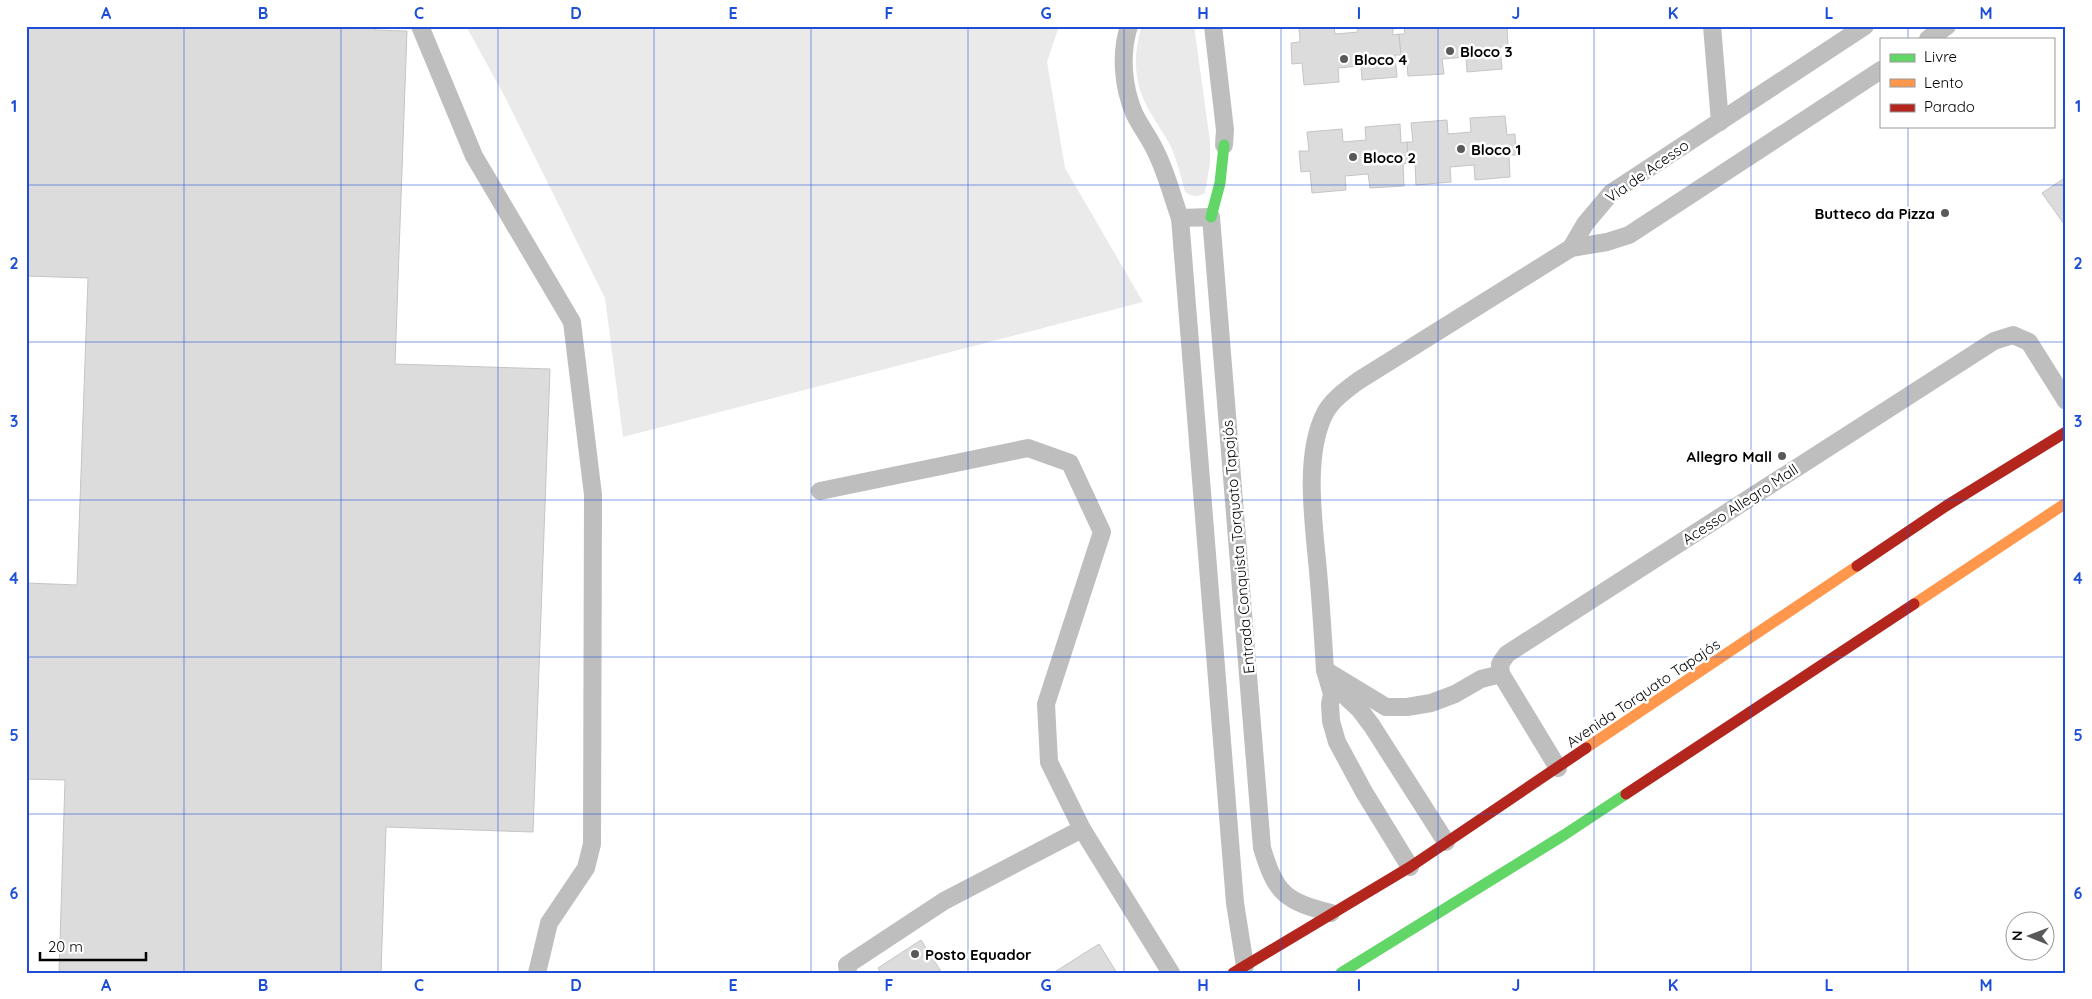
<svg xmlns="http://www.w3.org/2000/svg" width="2092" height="999" font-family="Quicksand,sans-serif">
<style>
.green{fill:#eaeaea}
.building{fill:#dcdcdc;stroke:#c5c5c5}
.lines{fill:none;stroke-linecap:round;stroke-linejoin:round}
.lane{stroke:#bebebe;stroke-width:18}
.fast{stroke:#63d668;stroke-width:11}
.slow{stroke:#ff974d;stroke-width:11}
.jam{stroke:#b3261e;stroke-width:11}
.grid{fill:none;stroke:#1d4ed8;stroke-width:1;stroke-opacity:0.55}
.poi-dot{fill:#595959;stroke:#fff;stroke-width:2}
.labels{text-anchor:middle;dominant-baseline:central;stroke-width:5;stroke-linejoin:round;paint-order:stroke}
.poi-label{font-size:15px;font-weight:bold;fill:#000;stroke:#fff;text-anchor:start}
.street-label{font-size:15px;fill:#000;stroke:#fff}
.neatline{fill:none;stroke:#1d4ed8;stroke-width:2}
.grid-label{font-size:16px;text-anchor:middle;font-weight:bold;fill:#1d4ed8}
</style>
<rect width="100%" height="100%" fill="#fff"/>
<g class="green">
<path d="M466 26H1059L1047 62 1065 168 1143 302 623 437 605 298 505 97Z"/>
<path d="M1142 26H1194L1210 141V163L1205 193C1197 197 1193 197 1185 192 1181 176 1177 160 1170 145 1164 133 1156 123 1150 112 1134 84 1132 56 1142 26Z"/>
</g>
<g class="building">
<path d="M26 26H375V30L407 31 395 364 550 369 533 832 386 827 381 973H59L65 780 26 779 27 583 77 585 88 278 26 276Z"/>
<path d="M1299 26H1334L1335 34 1358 32 1357 26H1393V35L1399 34 1401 55H1395L1397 77 1362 80 1361 66 1338 68 1339 82 1304 85 1302 63 1292 64 1291 43 1300 42Z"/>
<path d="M1404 26H1507L1508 46 1500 47 1502 69 1467 72 1466 57 1442 59 1444 74 1408 76 1406 54 1401 55 1399 34H1405Z"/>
<path d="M1505 116 1507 135 1515 134 1516 155H1509L1510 177 1475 180 1474 165 1450 167 1451 182 1416 185 1415 163H1408L1407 142H1413L1411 123 1447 120 1448 134 1471 132 1470 118Z"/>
<path d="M1400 124 1401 143 1407 142 1408 163 1403 164 1404 186 1370 188 1368 174 1345 176 1346 190 1312 193 1310 171 1301 172 1299 151H1309L1307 132 1342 129 1343 142 1366 140 1365 127Z"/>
<path d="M2066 177V227L2042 193Z"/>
<path d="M921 940 942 973H881L878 968Z"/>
<path d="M1099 944 1117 973H1053Z"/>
</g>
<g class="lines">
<g class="lane">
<path d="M420 26 474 156 572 322 593 495 592 844 586 868 549 923 537 973"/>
<path d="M1129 26C1120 54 1123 87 1134 113 1140 126 1149 137 1155 150 1166 171 1172 196 1180 218L1235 903 1245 966"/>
<path d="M1213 26 1225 130 1224 145"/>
<path d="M1712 26 1720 122"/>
<path d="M1928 39 1947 26"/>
<path d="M1180 218 1211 217 1262 848C1276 894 1285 901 1331 913"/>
<path d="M1571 248 1585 224 1611 193 1865 26"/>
<path d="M820 491 1028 448 1070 463 1102 532 1046 704 1049 762 1082 829"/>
<path d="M1325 670 1386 707H1407L1431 703 1455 694 1481 679 1501 674"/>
<path d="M1332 694H1343L1360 710 1372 726 1446 842"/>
<path d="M1558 768 1501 674 1500 664 1507 654 1994 341 2013 335 2029 342 2066 401"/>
<path d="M1410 867 1364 792 1337 742 1331 721 1330 704 1332 694 1325 670C1323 637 1321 604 1318 571 1314 524 1303 456 1325 413 1332 400 1346 390 1358 381L1571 248 1607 242 1629 235 1881 70"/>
<path d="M848 973 847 965 944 901 1082 829 1171 973"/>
</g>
<g class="fast">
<path d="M1211 217 1220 183 1224 145"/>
<path d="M1341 973 1564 835 1626 794"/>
</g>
<g class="slow">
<path d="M1914 604 2066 503"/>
<path d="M1586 748 1857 566"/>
</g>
<g class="jam">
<path d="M1857 566 1946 506 2066 432"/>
<path d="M1626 794 1914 604"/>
<path d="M1233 973 1410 867 1586 748"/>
</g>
</g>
<path class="grid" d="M184 26V973M341 26V973M498 26V973M654 26V973M811 26V973M968 26V973M1124 26V973M1281 26V973M1438 26V973M1594 26V973M1751 26V973M1908 26V39M1908 126V973M26 185H2066M26 342H2066M26 500H2066M26 657H2066M26 814H2066"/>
<g class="poi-dot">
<circle cx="1450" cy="51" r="5"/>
<circle cx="1344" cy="59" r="5"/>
<circle cx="1461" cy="149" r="5"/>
<circle cx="1353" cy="157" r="5"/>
<circle cx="1945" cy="213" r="5"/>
<circle cx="1782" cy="456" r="5"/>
<circle cx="915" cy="954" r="5"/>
</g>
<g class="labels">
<g class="poi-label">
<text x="1460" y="51">Bloco 3</text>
<text x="1354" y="59">Bloco 4</text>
<text x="1471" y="149">Bloco 1</text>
<text x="1363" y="157">Bloco 2</text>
<text x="1935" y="213" text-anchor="end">Butteco da Pizza</text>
<text x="1772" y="456" text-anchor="end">Allegro Mall</text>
<text x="925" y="954">Posto Equador</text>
</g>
<g class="street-label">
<text transform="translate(1647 171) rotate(-35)">Via de Acesso</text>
<text transform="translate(1740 504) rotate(-33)">Acesso Allegro Mall</text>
<text transform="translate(1238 547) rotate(-95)">Entrada Conquista Torquato Tapajós</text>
<text transform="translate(1643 693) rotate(-34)">Avenida Torquato Tapajós</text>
</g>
</g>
<rect width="2092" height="999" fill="none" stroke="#ffffff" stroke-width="55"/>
<rect x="1880" y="38" width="175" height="90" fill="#ffffff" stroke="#999999"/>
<rect x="1890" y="54" width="25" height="8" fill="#63d668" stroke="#999999"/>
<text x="1924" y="62" font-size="15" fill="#000000">Livre</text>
<rect x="1890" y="79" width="25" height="8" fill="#ff974d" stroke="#999999"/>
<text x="1924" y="88" font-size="15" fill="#000000">Lento</text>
<rect x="1890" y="104" width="25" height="8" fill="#b3261e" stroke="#999999"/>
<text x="1924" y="112" font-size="15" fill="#000000">Parado</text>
<g transform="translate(2030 936) rotate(271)"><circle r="24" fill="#ffffff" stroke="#999999"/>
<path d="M0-4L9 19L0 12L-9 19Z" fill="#595959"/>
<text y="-8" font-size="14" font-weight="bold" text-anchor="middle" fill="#000000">N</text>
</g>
<path d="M40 952v8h106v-8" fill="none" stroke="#000000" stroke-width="2.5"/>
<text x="48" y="952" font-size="15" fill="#000000" stroke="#ffffff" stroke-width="4" paint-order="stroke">20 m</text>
<rect x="28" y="28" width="2036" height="944" class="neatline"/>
<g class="grid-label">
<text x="106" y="19">A</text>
<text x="263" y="19">B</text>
<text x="419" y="19">C</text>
<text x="576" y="19">D</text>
<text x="733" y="19">E</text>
<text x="889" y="19">F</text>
<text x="1046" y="19">G</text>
<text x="1203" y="19">H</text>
<text x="1359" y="19">I</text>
<text x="1516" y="19">J</text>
<text x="1673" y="19">K</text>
<text x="1829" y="19">L</text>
<text x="1986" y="19">M</text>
<text x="14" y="112">1</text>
<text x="2078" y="112">1</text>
<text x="14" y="269">2</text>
<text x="2078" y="269">2</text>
<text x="14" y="427">3</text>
<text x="2078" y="427">3</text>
<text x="14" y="584">4</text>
<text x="2078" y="584">4</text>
<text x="14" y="741">5</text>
<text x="2078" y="741">5</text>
<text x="14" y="899">6</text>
<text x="2078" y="899">6</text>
<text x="106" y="991">A</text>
<text x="263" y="991">B</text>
<text x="419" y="991">C</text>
<text x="576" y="991">D</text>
<text x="733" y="991">E</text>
<text x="889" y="991">F</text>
<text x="1046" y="991">G</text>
<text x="1203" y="991">H</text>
<text x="1359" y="991">I</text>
<text x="1516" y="991">J</text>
<text x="1673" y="991">K</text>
<text x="1829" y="991">L</text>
<text x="1986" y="991">M</text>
</g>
</svg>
